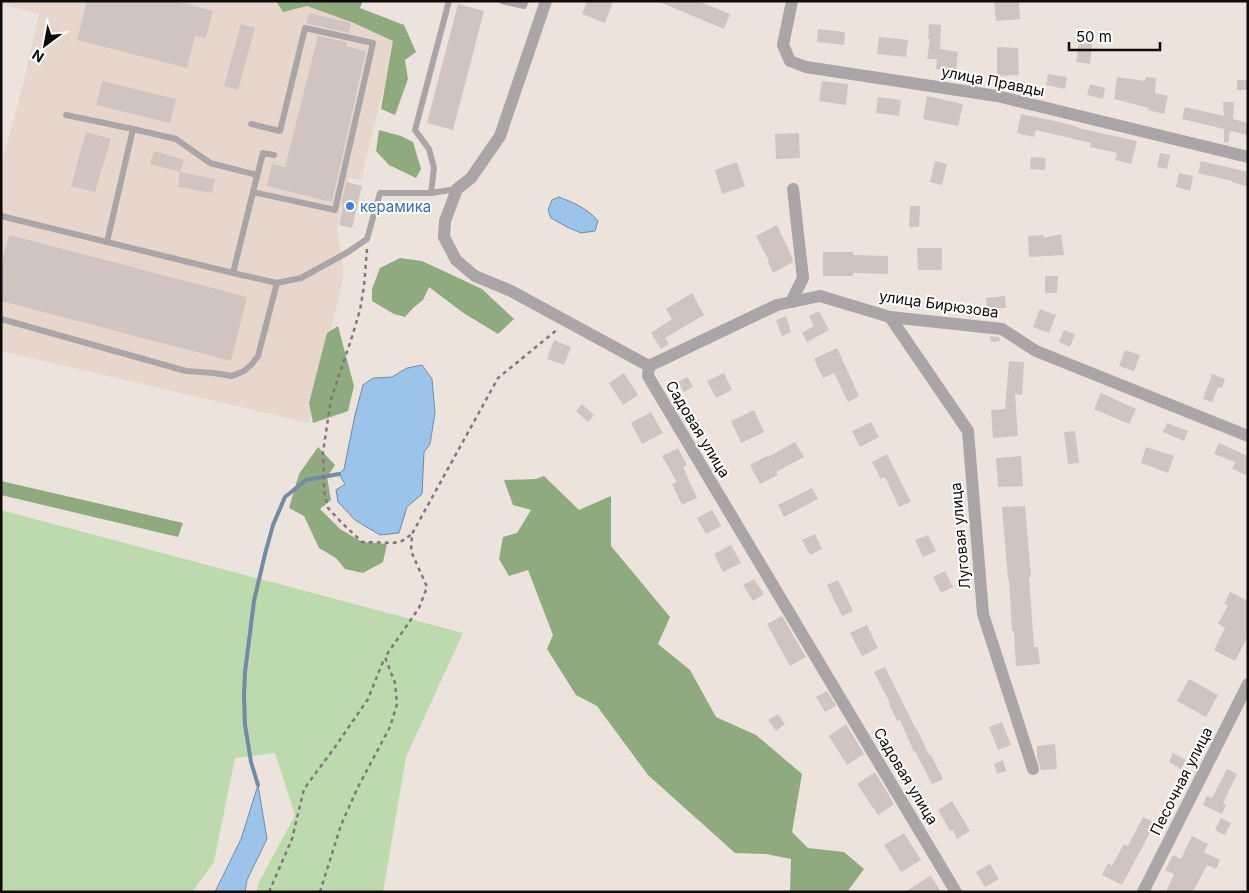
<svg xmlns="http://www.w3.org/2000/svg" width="1249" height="893" font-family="Inter,sans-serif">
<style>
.built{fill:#e7d6cc}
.green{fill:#bdd9ae}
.forest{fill:#8eaa7e}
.water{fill:#9cc3ea;stroke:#718ca6}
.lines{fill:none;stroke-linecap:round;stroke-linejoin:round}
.stream{stroke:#718ca6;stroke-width:4}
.building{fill:#cfc4c0}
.path{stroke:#7f7975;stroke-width:2.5;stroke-dasharray:4 4;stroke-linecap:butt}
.lane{stroke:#aaa5a6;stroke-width:6}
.street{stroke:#aaa5a6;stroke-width:12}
.shop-dot{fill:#3f7fe0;stroke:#fff;stroke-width:2}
.labels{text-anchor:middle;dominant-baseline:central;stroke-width:4;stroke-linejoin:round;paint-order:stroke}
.street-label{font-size:15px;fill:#0e0b09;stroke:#fff}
.shop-label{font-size:15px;fill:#366cbe;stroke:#fff;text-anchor:start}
</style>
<rect width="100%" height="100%" fill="#ede3dd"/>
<path class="built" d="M1 1H335L398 31 361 180 349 178 337 227 344 275 309 423 1 351V166L24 80 39 14 1 4Z"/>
<path class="green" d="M1 510 463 633 406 757 383 892H257L258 884 295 815 275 753 235 758 214 862 192 892H1Z"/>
<g class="forest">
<path d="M276 1H363L360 8 404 25 416 52 405 60 408 79 395 115 381 109 393 41 354 23 307 6 283 12Z"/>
<path d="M379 130 401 136 413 142 421 169 416 178 389 165 376 151Z"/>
<path d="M400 258 422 261 482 289 514 319 498 334 462 312 429 287 423 300 413 308 405 317 394 314 372 301V289L380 268Z"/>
<path d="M338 326 354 386 348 411 313 423 309 403 327 333Z"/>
<path d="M318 447 335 465 327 477 331 500 320 509 340 529 362 542 387 544 383 562 363 573 345 569 336 558 319 548 304 516 289 508 299 474Z"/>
<path d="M544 476 579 510 611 496V546L670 617 658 644 690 670 716 717 756 735 802 774 792 832 808 848 844 852 864 869 847 892H790L791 859 766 854 735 853 648 775 597 706 576 695 547 649 553 635 528 570 509 576 499 559 503 537 517 533 531 510 513 505 504 480 536 479Z"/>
<path d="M1 481 183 523 178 537 1 495Z"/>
</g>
<g class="water">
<path d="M559 197C574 203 587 208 598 221L595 231 581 233 567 227 551 218 548 210 552 200Z"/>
<path d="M422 365 432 379 435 413 430 444 424 452 422 494 407 507 399 533 380 535 355 520 338 502 336 490 345 484 339 474 344 469 355 415 363 385 373 378 392 377 407 368Z"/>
<path d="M258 785 267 839 247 880 245 892H215L241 839Z"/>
</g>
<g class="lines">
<path class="stream" d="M258 785 251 762 245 725 244 696 245 672 254 601 265 554 273 525 285 497 306 480 339 474"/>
</g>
<g class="building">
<path d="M87 1H176L213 11 206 38 195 36 187 68 77 40Z"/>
<path d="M587 1H613L605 23 582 14Z"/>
<path d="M657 1H698L730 14 724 29Z"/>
<path d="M994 1H1019L1020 19 996 21Z"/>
<path d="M458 4 484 11 453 130 427 123Z"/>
<path d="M309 13 351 23 349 33 306 23Z"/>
<path d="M241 24 255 28 238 90 224 86Z"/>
<path d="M929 24 941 25 940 49 958 52 956 71 936 69 937 59H927L930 39H928Z"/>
<path d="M818 29 845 32 844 45 817 42Z"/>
<path d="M318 36 347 42 346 46 366 51 332 202 267 186 272 164 285 167Z"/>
<path d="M879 37 908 40 906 57 877 54Z"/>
<path d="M1079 43 1092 44 1090 64 1076 62Z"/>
<path d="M997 47 1018 48 1019 75 997 76Z"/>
<path d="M1048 74 1067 77 1065 89 1046 85Z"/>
<path d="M1117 77 1145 81 1146 77 1156 78 1155 93 1168 96 1164 114 1148 110 1149 108 1114 99Z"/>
<rect x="1237" y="80" width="11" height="10"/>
<path d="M102 81 176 99 170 123 96 105Z"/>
<path d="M822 81 848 84 846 105 819 101Z"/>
<path d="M1090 84 1105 88 1103 99 1087 95Z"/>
<path d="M927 96 963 104 958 126 923 119Z"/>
<path d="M878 97 901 100 899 116 876 113Z"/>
<path d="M1223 102H1234L1233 119 1248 123V135L1230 131 1228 143 1224 142V129L1182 119 1185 107 1224 116Z"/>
<path d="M1021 114 1059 122 1078 127V128L1137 141 1131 164 1115 160 1117 153 1090 147 1091 143 1036 130 1034 137 1017 133Z"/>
<path d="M86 132 111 139 95 192 71 186Z"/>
<path d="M799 133 800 158 776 159 775 134Z"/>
<path d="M154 151 184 160 180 172 150 164Z"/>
<path d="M1160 153 1170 155 1167 169 1157 167Z"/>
<path d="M1031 157 1046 158 1045 170 1030 169Z"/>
<path d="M935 161 947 164 942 185 930 182Z"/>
<path d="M1201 161 1248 172V187L1232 182V181L1198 173Z"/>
<path d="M737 162 745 186 722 194 715 170Z"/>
<path d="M180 172 215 179 212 193 178 187Z"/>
<path d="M1179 173 1193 176 1190 191 1176 187Z"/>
<path d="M346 182 362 186 352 228 339 225 343 205H341Z"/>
<path d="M910 206H920L919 227H909Z"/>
<path d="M777 225 792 257 793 262 773 273 768 262 769 261 756 236Z"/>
<path d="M1061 234 1064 255 1029 257 1028 236 1043 235 1044 238Z"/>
<path d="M9 235 247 297 231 361 1 301V264Z"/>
<path d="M917 248H942V270H918Z"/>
<path d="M823 252H853V255L888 256V274L853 273V276H823Z"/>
<path d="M1045 276H1058L1057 293H1045Z"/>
<path d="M692 293 704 315 665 338 669 344 661 349 651 333 672 319 666 309Z"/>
<path d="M1005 296 1006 308 987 309 986 298Z"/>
<path d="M1040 309 1056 315 1049 333 1033 327Z"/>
<path d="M819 311 829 330 807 342 802 333 814 326 809 316Z"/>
<path d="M786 316 791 332 782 336 776 320Z"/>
<path d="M1064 330 1075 334 1070 347 1059 342Z"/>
<path d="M990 336 999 337 1000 341 991 342Z"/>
<path d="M554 340 571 347 564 365 547 359Z"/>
<path d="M837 348 859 396 848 402 834 373 823 378 814 359Z"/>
<path d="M1125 350 1140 355 1134 371 1119 366Z"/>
<path d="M1009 361 1024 362 1022 395 1015 394 1018 436 993 438 991 410 1005 409Z"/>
<path d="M624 373 638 395 623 405 609 383Z"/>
<path d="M724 373 732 390 716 398 707 381Z"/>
<path d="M1212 374 1225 379 1222 388 1218 387 1212 402 1203 399Z"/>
<path d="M688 377 693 387 684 392 678 382Z"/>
<path d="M1101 393 1136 409 1129 424 1094 409Z"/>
<path d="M582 404 594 415 588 422 576 411Z"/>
<path d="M754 410 764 432 741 443 731 421Z"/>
<path d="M651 412 663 433 642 444 631 423Z"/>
<path d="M871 422 879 437 860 447 852 431Z"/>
<path d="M1167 423 1188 431 1184 441 1163 432Z"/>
<path d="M1075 431 1079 463 1068 464 1064 432Z"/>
<path d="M795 442 804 457 776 472 778 475 760 484 750 465 767 456 768 457Z"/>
<path d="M1219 443 1248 456V476L1232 469 1235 462 1214 454Z"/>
<path d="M1146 447 1174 456 1168 473 1141 463Z"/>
<path d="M678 448 687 465 683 467 697 498 682 505 672 484 677 482 662 456Z"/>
<path d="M887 454 911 502 899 507 885 477 881 479 872 462Z"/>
<path d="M1021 456 1023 486 998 487 996 458Z"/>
<path d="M812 488 818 499 784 517 778 505Z"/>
<path d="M1025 506 1031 577H1029L1034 647H1038L1040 664 1016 666 1014 631H1012L1009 579H1008L1002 507Z"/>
<path d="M712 510 721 526 706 534 697 518Z"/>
<path d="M815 534 822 549 810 555 802 540Z"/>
<path d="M928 535 936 551 923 557 915 540Z"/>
<path d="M731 545 741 563 723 572 714 554Z"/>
<path d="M945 571 953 587 941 593 933 577Z"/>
<path d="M754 579 764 594 753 601 743 585Z"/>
<path d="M838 580 853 611 842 616 827 585Z"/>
<path d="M1230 592 1248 601V636L1235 661 1214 650 1225 628 1218 623 1228 606 1224 604Z"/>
<path d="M782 616 806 657 790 666 767 624Z"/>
<path d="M867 625 878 648 862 656 850 633Z"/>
<path d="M885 667 916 729H917L929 755H931L943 779 932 784 915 751 914 752 900 720 897 721 889 704 890 703 874 672Z"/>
<path d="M1189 679 1218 695 1206 717 1177 701Z"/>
<path d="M827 691 836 706 825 712 816 697Z"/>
<path d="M778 714 785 724 776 731 768 720Z"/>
<path d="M1002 722 1011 745 998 750 989 727Z"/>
<path d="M846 724 864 754 847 765 829 736Z"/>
<path d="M1055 744 1057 769 1041 770 1037 756V746Z"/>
<path d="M1173 753 1186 760 1181 769 1169 762Z"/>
<path d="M1003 760 1006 771 997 774 994 764Z"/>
<path d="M1227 769 1237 774 1223 803 1226 805 1222 814 1203 805 1207 796 1212 798Z"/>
<path d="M875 772 894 804 878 815 857 784Z"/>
<path d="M952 801 970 831 957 839 953 830 950 831 938 810Z"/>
<path d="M1143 817 1155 823 1122 885 1102 875 1108 863 1112 866 1124 844 1128 846Z"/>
<path d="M1221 818 1231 823 1225 835 1215 830Z"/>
<path d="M904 833 921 860 901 872 884 845Z"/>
<path d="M1192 836 1208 844 1204 852 1220 860 1216 869 1207 865 1193 892H1166L1174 874 1165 870 1173 855 1181 859Z"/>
<path d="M990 864 999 879 985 887 976 872Z"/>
<path d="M930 876H931L941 892H905Z"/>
</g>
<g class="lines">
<g class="path">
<path d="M367 249 364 286 360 310 351 340 331 399 323 452 324 490 328 508 342 523 362 542 393 543 402 541 412 534"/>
<path d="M269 892 292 839 304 789 335 747 368 699 384 659"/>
<path d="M320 892 341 825 358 787 390 727 397 704 395 683 385 657 419 608 427 587 411 551 412 534 498 378 558 329"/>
</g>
<g class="lane">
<path d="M502 1 524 6 526 1"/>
<path d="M66 115 133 129 176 139 210 163 257 175"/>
<path d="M253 192 263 153 274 155"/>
<path d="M431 193 434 168 429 149 415 130 449 1"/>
<path d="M1 216 233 273 277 283 301 278 348 252 367 239 380 193H431L456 189"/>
<path d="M107 242 133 129"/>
<path d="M233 273 253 192 335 210 373 43 305 28 280 131 251 124"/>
<path d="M1 319 186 371 214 373 232 376 244 371 251 365 258 356 277 283"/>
</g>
<g class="street">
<path d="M546 1 500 136 471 178 457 189 445 221 444 237 456 260 475 276 511 291 649 366 648 376 956 892"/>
<path d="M792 1 783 45 790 61 806 67 997 96 1248 157"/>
<path d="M791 302 803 278 793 189"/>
<path d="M890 317 968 431 983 614 1033 769"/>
<path d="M649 366 777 305 820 296 890 317 1002 329 1036 351 1248 436"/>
<path d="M1143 892 1248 684"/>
</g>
</g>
<circle class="shop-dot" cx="350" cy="206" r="5"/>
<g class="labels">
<g class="street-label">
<text transform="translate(993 81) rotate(11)">улица Правды</text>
<text transform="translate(939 304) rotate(8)">улица Бирюзова</text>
<text transform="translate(698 429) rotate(59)">Садовая улица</text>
<text transform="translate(960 536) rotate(-95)">Луговая улица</text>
<text transform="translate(906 776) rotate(59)">Садовая улица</text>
<text transform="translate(1181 781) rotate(-63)">Песочная улица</text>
</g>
<g class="shop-label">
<text x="360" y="206">керамика</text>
</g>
</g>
<rect width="1249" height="893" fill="none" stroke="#0e0b09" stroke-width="5"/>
<g transform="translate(45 45) rotate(212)" stroke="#ffffff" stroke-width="4" paint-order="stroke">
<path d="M0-4L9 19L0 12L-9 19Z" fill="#0e0b09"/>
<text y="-8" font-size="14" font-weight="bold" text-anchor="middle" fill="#0e0b09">N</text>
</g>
<path d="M1069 42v8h91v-8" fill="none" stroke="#0e0b09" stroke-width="2.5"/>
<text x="1076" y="42" font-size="15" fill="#0e0b09" stroke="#ffffff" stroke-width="4" paint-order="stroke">50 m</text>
</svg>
